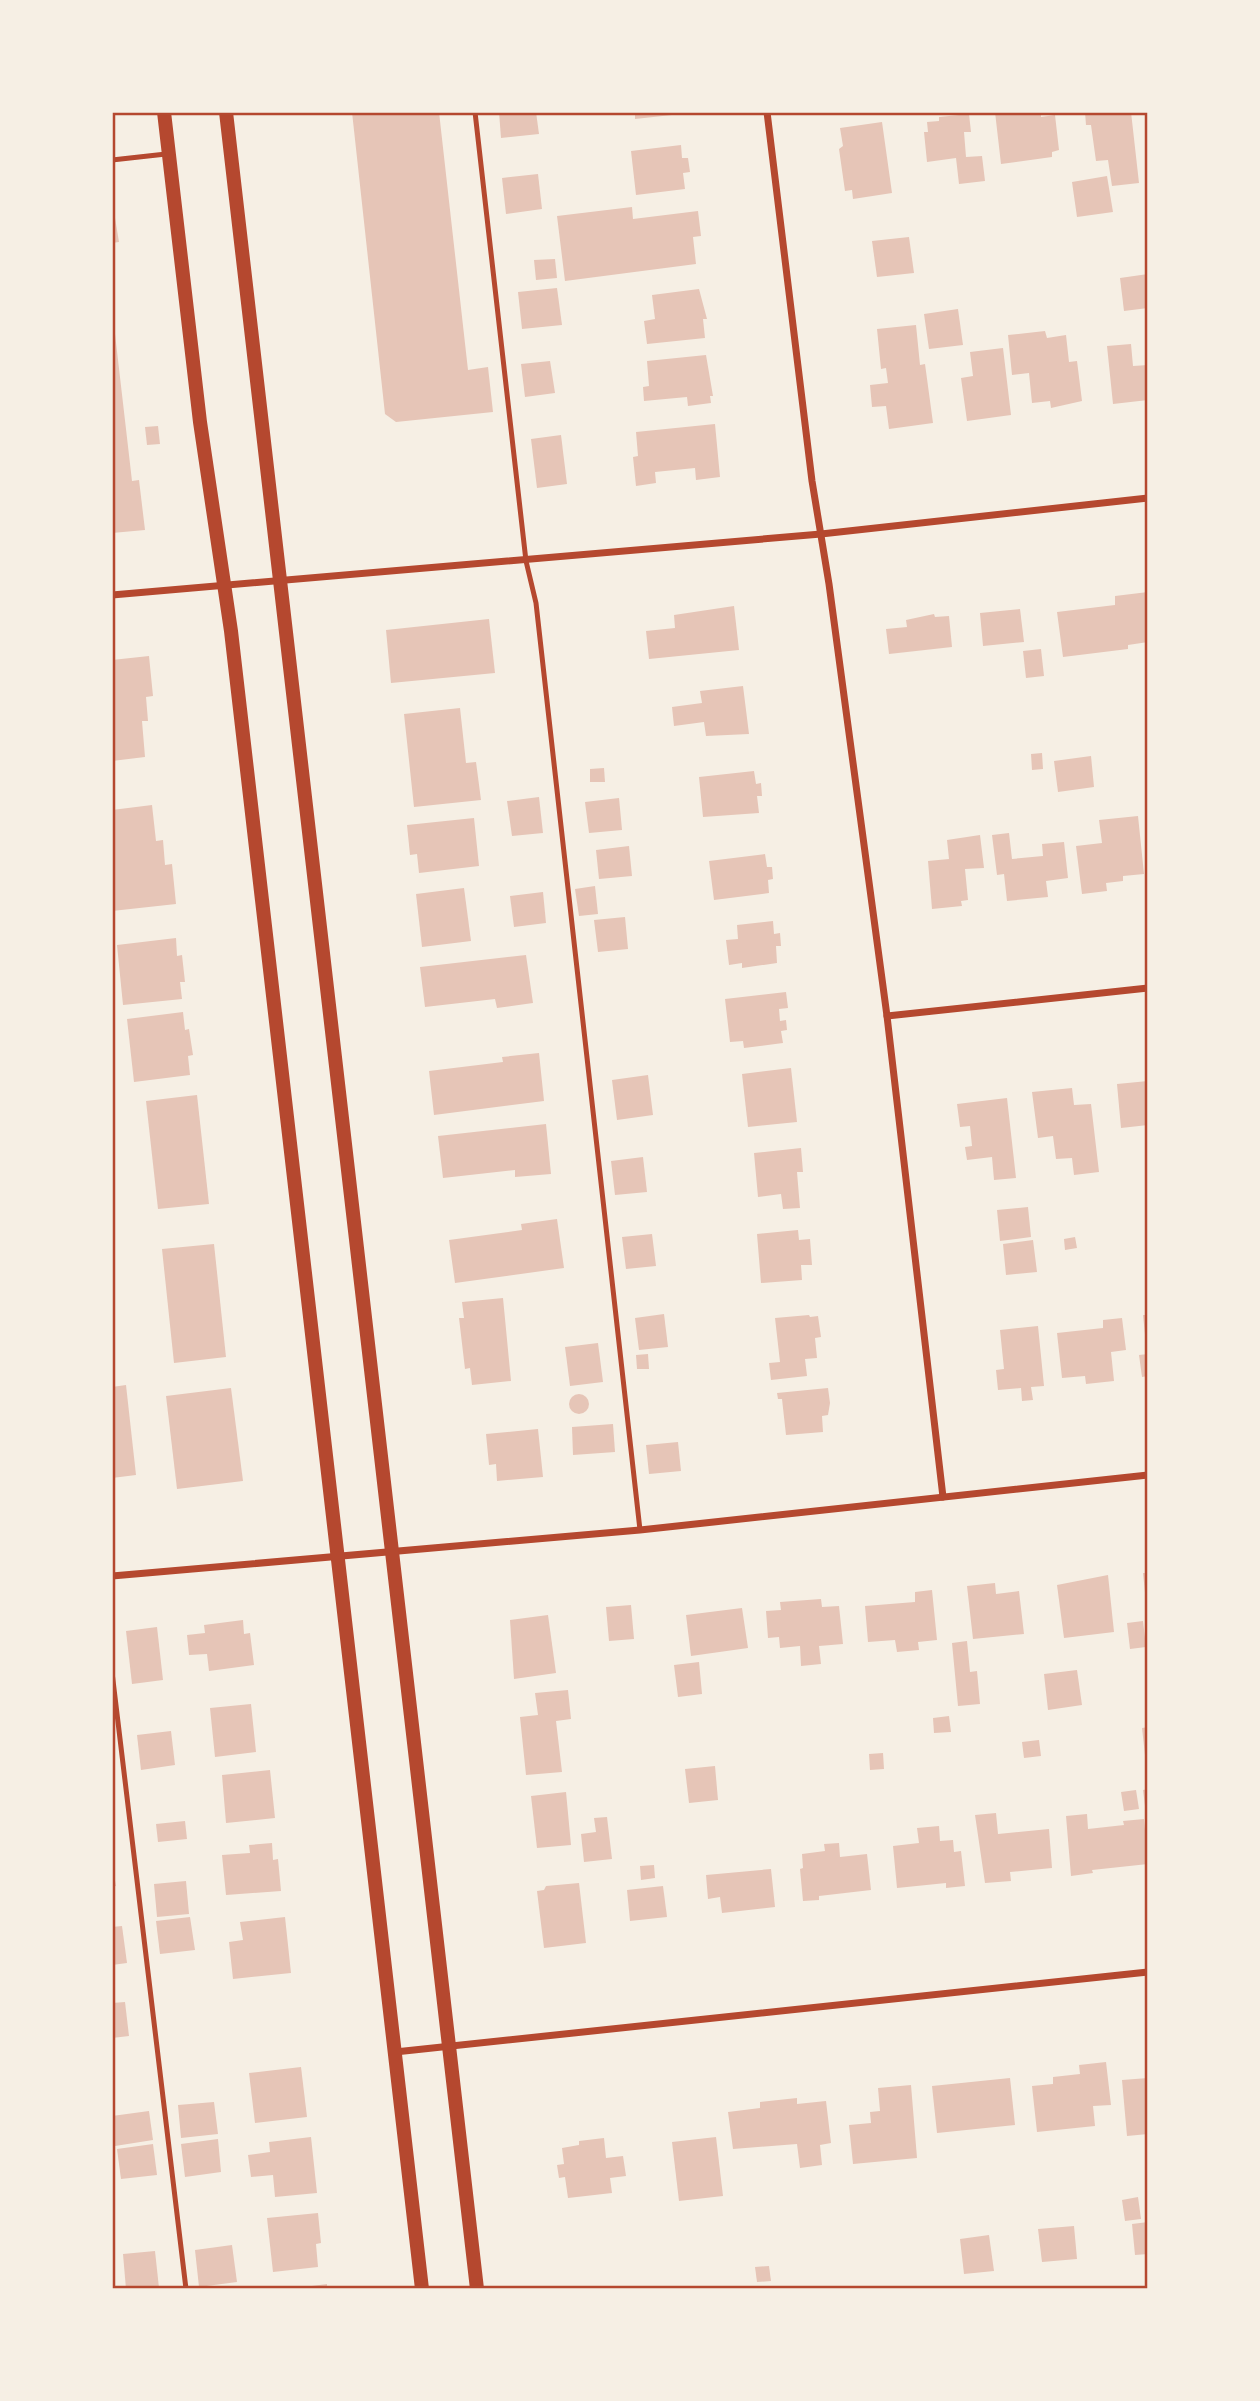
<svg xmlns="http://www.w3.org/2000/svg" width="1260" height="2401" font-family="Ubuntu,sans-serif">
<style>
.building{fill:#e6c5b7}
.lines{fill:none;stroke-linecap:round;stroke-linejoin:round}
.service{stroke:#b5482f;stroke-width:5}
.minor{stroke:#b5482f;stroke-width:7}
.secondary{stroke:#b5482f;stroke-width:14}
.neatline{fill:none;stroke:#b5482f;stroke-width:2.5}
</style>
<rect width="100%" height="100%" fill="#f6efe4"/>
<g class="building">
<path d="M352 112H439L468 370 488 367 493 412 396 422 385 414Z"/>
<path d="M499 112H536L539 134 501 138Z"/>
<path d="M635 112H681V114L635 119Z"/>
<path d="M995 112H1041V117L1055 115 1059 150 1052 152V157L1001 164Z"/>
<path d="M1085 112H1131L1139 183 1112 186 1108 160 1096 161 1091 125H1086Z"/>
<path d="M969 114 971 132H964L966 157 982 156 985 181 959 184 956 158 927 162 924 132H928L927 122 939 121V117Z"/>
<path d="M882 122 892 193 853 199 852 190 845 191 839 149 843 146 840 128Z"/>
<path d="M681 145 682 158H688L690 172 683 173 685 189 636 195 631 151Z"/>
<path d="M538 174 542 209 506 214 502 178Z"/>
<path d="M1107 176 1113 212 1077 217 1072 182Z"/>
<path d="M112 200 119 242 112 243Z"/>
<path d="M632 207 633 219 698 211 701 236 693 237 696 264 565 281 557 216Z"/>
<path d="M909 237 914 273 877 277 872 241Z"/>
<path d="M555 259 557 278 536 280 534 260Z"/>
<path d="M1148 274V308L1124 311 1120 278Z"/>
<path d="M557 288 562 325 522 329 518 292Z"/>
<path d="M699 289 707 319H703L705 338 647 344 644 321 655 319 652 295Z"/>
<path d="M112 308 132 481 139 480 145 530 112 533Z"/>
<path d="M958 309 963 345 929 349 924 314Z"/>
<path d="M916 325 920 365 925 364 933 423 889 429 886 406 872 407 870 385 888 383 886 368 881 369 877 329Z"/>
<path d="M1045 331 1047 338 1066 335 1069 362 1077 361 1082 401 1051 408 1050 401 1032 403 1029 373 1012 375 1008 335Z"/>
<path d="M1131 344 1133 366 1148 365V400L1113 404 1107 346Z"/>
<path d="M1003 348 1011 415 967 421 961 378 973 376 970 352Z"/>
<path d="M706 355 713 396H710L711 403 688 406 687 397 644 401 643 387 649 386 647 361Z"/>
<path d="M550 361 555 393 525 397 521 364Z"/>
<path d="M715 424 720 477 696 480 695 468 655 472 656 483 636 486 633 457 638 456 636 432Z"/>
<path d="M158 426 160 444 147 445 145 427Z"/>
<path d="M561 435 567 484 537 488 531 439Z"/>
<path d="M1148 592V642L1128 645V649L1063 657 1057 612 1115 605V596Z"/>
<path d="M734 606 739 650 649 659 646 631 675 628 674 615Z"/>
<path d="M1020 609 1024 642 983 646 980 613Z"/>
<path d="M934 614 935 617 949 616 952 647 889 654 886 629 907 627 906 620Z"/>
<path d="M489 619 495 673 391 683 386 630Z"/>
<path d="M1041 649 1044 676 1026 678 1023 651Z"/>
<path d="M149 656 153 696 146 697 148 721H142L145 757 112 761V660Z"/>
<path d="M743 686 749 734 706 736 704 722 674 726 672 707 702 703 700 691Z"/>
<path d="M460 708 466 763 476 762 481 800 414 807 404 714Z"/>
<path d="M1042 753 1043 769 1032 770 1031 754Z"/>
<path d="M1091 756 1094 787 1058 792 1054 761Z"/>
<path d="M604 768 605 782H590V769Z"/>
<path d="M754 771 756 784 761 783 762 796H757L759 813 703 817 699 777Z"/>
<path d="M539 797 543 833 512 836 507 801Z"/>
<path d="M619 798 622 830 589 833 585 802Z"/>
<path d="M152 805 156 841 163 840 165 865 172 864 176 904 112 911V810Z"/>
<path d="M1138 816 1144 874 1123 876V881L1106 883 1107 891 1082 894 1076 846 1102 843 1099 820Z"/>
<path d="M474 818 479 866 419 873 417 854 410 855 407 825Z"/>
<path d="M1009 833 1012 859 1043 856 1042 844 1064 842 1068 878 1046 881 1048 897 1007 901 1004 874 997 875 992 835Z"/>
<path d="M980 835 984 868 965 869 968 900 961 901 962 906 932 909 928 861 949 859 947 840Z"/>
<path d="M629 846 632 876 599 879 596 850Z"/>
<path d="M765 854 767 867H772L773 879 768 880 769 893 714 900 709 861Z"/>
<path d="M595 886 598 914 579 916 575 889Z"/>
<path d="M464 888 471 941 422 947 416 894Z"/>
<path d="M543 892 546 923 514 927 510 896Z"/>
<path d="M625 917 628 949 598 952 594 920Z"/>
<path d="M773 921 774 934 780 933 781 946H776L777 963 742 968V963L729 965 726 940 738 939 737 925Z"/>
<path d="M176 938 177 956 182 955 185 982H180L182 999 123 1005 117 945Z"/>
<path d="M526 955 533 1003 497 1008 495 999 425 1007 420 967Z"/>
<path d="M786 992 788 1008 779 1009 780 1021 786 1020 787 1030 781 1031 783 1043 744 1048 743 1041 730 1042 725 999Z"/>
<path d="M183 1012 185 1030 189 1029 193 1055 188 1056 190 1075 134 1082 127 1019Z"/>
<path d="M539 1053 544 1101 434 1115 429 1071 503 1062 502 1057Z"/>
<path d="M791 1068 797 1122 748 1127 742 1074Z"/>
<path d="M648 1075 653 1115 617 1120 612 1080Z"/>
<path d="M1148 1081V1125L1121 1128 1117 1084Z"/>
<path d="M1072 1088 1074 1105 1091 1104 1099 1172 1074 1175 1072 1158 1056 1159 1053 1136 1038 1138 1032 1092Z"/>
<path d="M197 1095 209 1204 158 1209 146 1101Z"/>
<path d="M1007 1098 1016 1178 994 1180 992 1157 967 1160 965 1147 972 1146 970 1126 960 1127 957 1104Z"/>
<path d="M546 1124 551 1174 515 1177V1170L443 1178 438 1136Z"/>
<path d="M801 1148 803 1172H797L800 1208 783 1209 781 1194 758 1197 754 1153Z"/>
<path d="M643 1157 647 1192 615 1195 611 1161Z"/>
<path d="M1028 1207 1031 1237 1000 1241 997 1210Z"/>
<path d="M557 1219 564 1268 455 1283 449 1240 522 1230 521 1224Z"/>
<path d="M798 1230 799 1240 810 1239 812 1265H801L802 1280 761 1283 757 1234Z"/>
<path d="M652 1234 656 1266 626 1269 622 1237Z"/>
<path d="M1075 1237 1077 1248 1065 1250 1064 1239Z"/>
<path d="M1033 1240 1037 1272 1006 1275 1003 1244Z"/>
<path d="M214 1244 226 1357 174 1363 162 1249Z"/>
<path d="M503 1298 511 1381 472 1385 470 1368 465 1369 459 1318H464L462 1302Z"/>
<path d="M664 1314 668 1347 639 1350 635 1318Z"/>
<path d="M809 1315 810 1317 818 1316 821 1337 815 1338 817 1358 805 1359 807 1376 771 1380 769 1363 780 1362 775 1318Z"/>
<path d="M1143 1315H1148V1344H1146Z"/>
<path d="M1122 1318 1126 1350 1111 1352 1114 1381 1086 1384 1085 1376 1062 1378 1057 1333 1103 1328V1320Z"/>
<path d="M1038 1326 1044 1386 1031 1387 1033 1400 1022 1401 1021 1388 998 1390 996 1370 1004 1369 1000 1330Z"/>
<path d="M598 1343 603 1382 570 1386 565 1347Z"/>
<path d="M648 1354 649 1369H637L636 1355Z"/>
<path d="M1148 1354V1376L1142 1377 1139 1355Z"/>
<path d="M126 1385 136 1475 112 1478V1387Z"/>
<path d="M231 1388 243 1481 177 1489 166 1396Z"/>
<path d="M828 1388 830 1403 828 1415 822 1416 823 1432 786 1435 782 1399H778L777 1393Z"/>
<circle cx="579" cy="1404" r="10"/>
<path d="M613 1424 615 1452 573 1455 572 1427Z"/>
<path d="M538 1429 543 1477 497 1481 496 1464 489 1465 486 1434Z"/>
<path d="M678 1442 681 1471 649 1474 646 1445Z"/>
<path d="M1143 1573H1148V1602H1146Z"/>
<path d="M1108 1575 1114 1632 1064 1638 1057 1585Z"/>
<path d="M995 1583 996 1594 1019 1591 1024 1634 973 1639 967 1586Z"/>
<path d="M932 1590 937 1640 918 1642 919 1650 897 1652 895 1640 868 1642 865 1606 915 1602V1592Z"/>
<path d="M821 1599 822 1607 839 1606 843 1644 819 1646 821 1664 801 1666 800 1646 780 1648 779 1637 768 1638 766 1611 781 1610 780 1602Z"/>
<path d="M631 1605 634 1639 609 1641 606 1607Z"/>
<path d="M742 1608 748 1648 691 1656 686 1615Z"/>
<path d="M548 1615 556 1673 514 1679 510 1620Z"/>
<path d="M243 1620 244 1634 250 1633 254 1665 209 1671 207 1654 189 1655 187 1635 205 1633 204 1625Z"/>
<path d="M1143 1621 1146 1647 1130 1649 1127 1623Z"/>
<path d="M157 1627 163 1680 132 1684 126 1631Z"/>
<path d="M967 1641 970 1672 977 1671 980 1704 958 1706 952 1643Z"/>
<path d="M699 1662 702 1694 678 1697 674 1665Z"/>
<path d="M1077 1670 1082 1705 1048 1710 1044 1674Z"/>
<path d="M568 1690 571 1719 556 1721 562 1772 526 1775 520 1717 538 1715 535 1693Z"/>
<path d="M251 1704 256 1752 215 1757 210 1708Z"/>
<path d="M949 1716 951 1732 934 1733 933 1718Z"/>
<path d="M1148 1727V1764H1146L1142 1728Z"/>
<path d="M171 1731 175 1765 141 1770 137 1735Z"/>
<path d="M1039 1740 1041 1756 1024 1758 1022 1742Z"/>
<path d="M883 1753 884 1769 870 1770 869 1754Z"/>
<path d="M715 1766 718 1800 689 1803 685 1769Z"/>
<path d="M270 1770 275 1818 226 1823 222 1775Z"/>
<path d="M1148 1789V1814H1146L1143 1790Z"/>
<path d="M1136 1790 1139 1809 1124 1811 1121 1792Z"/>
<path d="M566 1792 571 1845 537 1848 531 1796Z"/>
<path d="M996 1813 998 1834 1049 1829 1052 1868 1010 1872 1011 1881 985 1883 975 1815Z"/>
<path d="M1087 1814 1088 1829 1124 1825 1123 1821 1144 1819 1148 1864 1092 1870 1093 1873 1071 1876 1066 1816Z"/>
<path d="M607 1817 612 1859 584 1862 581 1834 596 1832 594 1818Z"/>
<path d="M185 1821 187 1839 158 1842 156 1824Z"/>
<path d="M939 1826 940 1841 953 1840 954 1852 961 1851 965 1886 946 1888V1883L897 1888 893 1846 919 1843 917 1828Z"/>
<path d="M272 1843 273 1860 278 1859 281 1891 226 1895 222 1855 250 1853 249 1845Z"/>
<path d="M839 1843 840 1857 867 1854 871 1890 819 1896V1900L803 1901 800 1869 803 1868 802 1854 825 1851 824 1844Z"/>
<path d="M112 1864 116 1886 112 1887Z"/>
<path d="M654 1865 655 1878 641 1880 640 1866Z"/>
<path d="M771 1869 775 1907 722 1913 720 1897 708 1899 706 1875Z"/>
<path d="M186 1881 189 1914 157 1917 154 1884Z"/>
<path d="M579 1883 586 1943 544 1948 537 1891 544 1890 546 1886Z"/>
<path d="M663 1886 667 1917 630 1921 627 1890Z"/>
<path d="M190 1917 195 1950 160 1954 156 1921Z"/>
<path d="M285 1917 291 1973 233 1979 229 1942 243 1940 240 1922Z"/>
<path d="M122 1926 127 1963 112 1965V1927Z"/>
<path d="M125 2002 129 2036 112 2038V2003Z"/>
<path d="M1106 2062 1111 2105 1093 2106 1095 2126 1037 2132 1032 2086 1053 2084V2077L1080 2074 1079 2065Z"/>
<path d="M301 2067 307 2117 255 2123 249 2073Z"/>
<path d="M1010 2078 1015 2125 937 2133 932 2086Z"/>
<path d="M1148 2078V2134L1127 2136 1122 2080Z"/>
<path d="M911 2085 917 2158 853 2164 849 2125 871 2123 870 2112 880 2111 878 2088Z"/>
<path d="M797 2098V2104L826 2101 831 2143 820 2145 822 2165 800 2168 797 2144 733 2149 728 2112 760 2108V2102Z"/>
<path d="M214 2102 218 2134 181 2138 178 2105Z"/>
<path d="M149 2111 153 2140 115 2146 112 2116Z"/>
<path d="M311 2137 317 2193 275 2197 273 2175 251 2177 248 2155 270 2152 269 2142Z"/>
<path d="M716 2137 723 2196 679 2201 672 2142Z"/>
<path d="M604 2138 606 2158 623 2156 626 2176 610 2178 612 2193 568 2198 565 2177 559 2178 557 2165 564 2164 562 2148 579 2145V2141Z"/>
<path d="M218 2139 221 2172 185 2177 181 2144Z"/>
<path d="M153 2144 157 2175 121 2179 117 2149Z"/>
<path d="M1138 2197 1141 2219 1125 2221 1122 2200Z"/>
<path d="M318 2213 321 2243 316 2244 318 2267 273 2272 267 2218Z"/>
<path d="M1148 2222V2254L1135 2255 1132 2224Z"/>
<path d="M1074 2226 1077 2259 1042 2262 1038 2229Z"/>
<path d="M989 2235 994 2271 964 2274 960 2239Z"/>
<path d="M232 2245 237 2282 199 2287 195 2250Z"/>
<path d="M155 2251 159 2288 126 2289 123 2254Z"/>
<path d="M769 2266 771 2281 757 2282 755 2267Z"/>
<path d="M327 2284V2289H304V2287Z"/>
</g>
<g class="lines">
<g class="service">
<path d="M475 112 526 561 536 603 640 1530"/>
<path d="M112 160 166 154"/>
<path d="M112 1672 186 2289"/>
</g>
<g class="minor">
<path d="M767 112 812 481 829 584 887 1016 943 1497"/>
<path d="M112 595 821 534 1148 498"/>
<path d="M887 1016 1148 988"/>
<path d="M112 1576 640 1530 1148 1475"/>
<path d="M395 2052 1148 1972"/>
</g>
<g class="secondary">
<path d="M164 112 200 422 231 631 422 2289"/>
<path d="M226 112 477 2289"/>
</g>
</g>
<rect width="1260" height="2401" fill="none" stroke="#f6efe4" stroke-width="228"/>
<rect x="114" y="114" width="1032" height="2173" class="neatline"/>
</svg>
